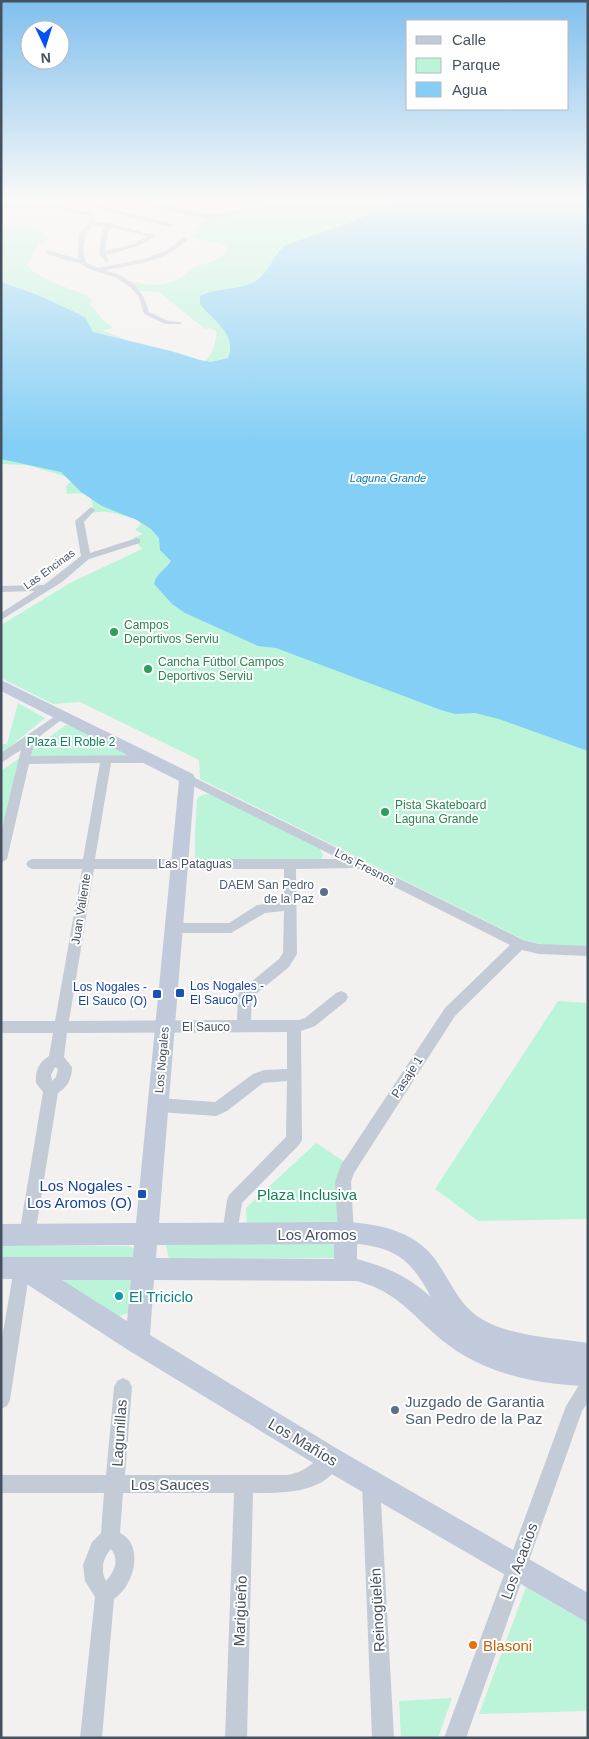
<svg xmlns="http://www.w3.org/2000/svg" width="589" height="1739" font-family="Helvetica,sans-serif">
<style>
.green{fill:#bbf4d9}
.water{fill:#84cff5}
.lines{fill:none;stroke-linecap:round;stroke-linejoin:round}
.street{fill:#c3cbd7;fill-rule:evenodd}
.secondary{fill:#c1cadb;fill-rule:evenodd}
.leisure-dot{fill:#2e9e5b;stroke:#fff;stroke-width:2}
.service-dot{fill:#5c6f8a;stroke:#fff;stroke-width:2}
.transit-dot{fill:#1a4fb4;stroke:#fff;stroke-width:2}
.culture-dot{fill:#0f9aa8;stroke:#fff;stroke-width:2}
.food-dot{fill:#e8710a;stroke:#fff;stroke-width:2}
.labels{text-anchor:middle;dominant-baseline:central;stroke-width:4;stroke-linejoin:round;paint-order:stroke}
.far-water-label{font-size:11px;font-style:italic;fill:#007bb9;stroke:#fff}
.far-street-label{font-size:11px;fill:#465160;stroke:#fff}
.leisure-label{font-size:12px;fill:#27864d;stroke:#fff;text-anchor:start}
.park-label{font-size:12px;fill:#0e8558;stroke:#fff}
.street-label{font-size:12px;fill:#465160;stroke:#fff}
.service-label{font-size:12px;fill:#4e5e75;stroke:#fff;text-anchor:end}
.transit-label{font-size:12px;fill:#164399;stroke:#fff;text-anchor:start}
.near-transit-label{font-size:15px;fill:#164399;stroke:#fff;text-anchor:end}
.near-park-label{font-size:15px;fill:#0e8558;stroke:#fff}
.near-street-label{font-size:15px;fill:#465160;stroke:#fff}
.near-culture-label{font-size:15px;fill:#0d838f;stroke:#fff;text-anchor:start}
.near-service-label{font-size:15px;fill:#4e5e75;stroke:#fff;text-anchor:start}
.near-food-label{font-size:15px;fill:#c56008;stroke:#fff;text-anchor:start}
</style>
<rect width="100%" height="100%" fill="#f3f1f0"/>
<g class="green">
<path d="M260 200H588V948L554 947 524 940 200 779 199 760 80 702 53 704 1 678V625L70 583 142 549 133 538 143 534 135 530 141 524 137 519C116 516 114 509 91 513L93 507 90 495 78 493 67 494 66 486 72 481 67 477 27 465 1 464V226C18 225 35 226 49 237L47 240 39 244 27 265C36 278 71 289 86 295L92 300 89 304C99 312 99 320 113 327L110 329 102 330 146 348 199 365C213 358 214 346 217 332L210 328 205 329 159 292 139 291 130 281C147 286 164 287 180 278 184 276 187 271 192 268 203 263 223 262 228 248L222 244 191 238 204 218C224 216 247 217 260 200Z"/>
<path d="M18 703 45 718 1 754V744H7Z"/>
<path d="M66 725 74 726 137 758H23L4 822H1V771Z"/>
<path d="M205 794 212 795 320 849 323 855 321 860H195V832L197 799 198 797Z"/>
<path d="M558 1001 588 1003V1219L478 1221 435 1189Z"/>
<path d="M316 1143 345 1162 340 1179 337 1225 247 1228 246 1208Z"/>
<path d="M164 1238 337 1242 336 1258 169 1259Z"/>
<path d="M1 1246H128L136 1249V1259L1 1261Z"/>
<path d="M122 1275 133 1280 128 1313 120 1316 112 1314 62 1282V1279Z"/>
<path d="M526 1587 588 1623V1711L479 1714Z"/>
<path d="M452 1698 438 1738H401L399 1701Z"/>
</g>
<path class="water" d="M397 200H588V751L499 719 475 713 455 714 441 710 276 648 258 646 185 613 172 604 154 584C156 573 166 570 171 561L160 550 159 538 151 529 137 520 102 506 81 492 61 472 1 459V282L40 296 85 317 93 332 171 351 200 360 211 362 228 358C238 334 212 320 200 304V296C218 287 239 291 256 281 270 272 273 254 286 245L355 221Z"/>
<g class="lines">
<g class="street">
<path d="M136 200C163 200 188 215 217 214 225 214 236 212 243 208 250 204 251 200 260 200 232 225 200 219 166 210 156 207 145 205 136 200Z"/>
<path d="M50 203 94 214 95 222 109 223 156 236 138 246 106 255 109 260 106 262 99 254 102 230 107 227 92 226C84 235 81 250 86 262L98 268 144 259 167 250 183 238H187V240C166 262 133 265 105 270 130 278 142 286 149 312L168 321 181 322V324H165L144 314 139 297 131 288 117 278 89 269 80 263 68 261 45 253 47 250 78 259 79 234 90 221 89 216 50 207 1 209V205ZM113 228 148 236 134 244 105 251 108 231Z"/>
<path d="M99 205 172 224 173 225 170 227 97 208Z"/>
<path d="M91 507 95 510 84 522 90 553 137 538 140 539V543L89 559 62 582 1 620V613L35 591 1 592V586L44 585 81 556 75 521Z"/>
<path d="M61 712 66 715 65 717 35 740 31 756 149 755 155 759 149 763H111L95 859H340L183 781 181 778 183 775 187 774 523 940 539 944 588 946V956L539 954 522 950 455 1016 354 1173 351 1182 354 1233 352 1238 346 1241 340 1238 338 1233 335 1182 341 1165 445 1008 510 945 357 868 296 869 297 954 289 967 252 997 251 1020H299L305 1018 336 993 341 991 346 993 348 997 346 1001 315 1026 301 1031 302 1140 299 1145 242 1203 236 1239 230 1242 224 1239 222 1234 227 1200 229 1195 286 1137 287 1081 263 1083 227 1111 216 1116 158 1112 153 1110 151 1105 153 1100 158 1098 215 1102 253 1074 264 1070 287 1069V1032L67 1033 64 1057 72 1067C72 1078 68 1087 58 1093L35 1235 33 1240 27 1243 21 1240 19 1235 43 1092 36 1083C35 1071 39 1062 49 1056L53 1033H1V1021H55L82 869H32L28 867 26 864 28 861 32 859H83L100 763 29 764 7 859 1 863V832L21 750 1 763V753ZM94 869H284V902L257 905 229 923H174L169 924 167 928 169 932 174 933H231L265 913 284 911 283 953 279 959 240 991 238 995 237 1020 69 1021ZM55 1067 58 1069 56 1077 52 1081 51 1075Z"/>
<path d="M22 1260 28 1262 30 1268 10 1400 7 1406 1 1409V1344L14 1268 16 1262Z"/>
<path d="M588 1377V1402L582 1411 466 1738H444L566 1406 582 1380Z"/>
<path d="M123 1378 129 1381 132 1387 125 1475H287C311 1471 314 1458 332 1451L339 1453 341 1460C327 1494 284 1493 253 1493L247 1738H225L234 1493H123L120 1533C145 1545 134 1586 114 1599L102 1738H80L95 1597 85 1581 83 1565 92 1542 101 1533 104 1493H1V1475H106L114 1387 117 1381ZM111 1549C120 1560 114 1572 106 1581 100 1569 103 1558 111 1549Z"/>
<path d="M371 1474 378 1476 380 1483 394 1738H372L362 1483 364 1476Z"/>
</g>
<path class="secondary" d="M1 680 193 774 195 778 159 1223 346 1222C382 1224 419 1232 439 1265 451 1283 459 1303 477 1316 505 1336 555 1338 588 1343V1386C539 1385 486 1374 447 1344 413 1318 401 1293 357 1281L154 1280 150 1335 341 1451 588 1593V1623L323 1469 128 1350 19 1279H1V1257H133L134 1245 1 1246V1224L136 1223 179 781 1 691ZM334 1244V1259L156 1258 157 1245ZM357 1244C398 1248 412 1262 431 1297 409 1277 385 1266 357 1259ZM62 1280H131L127 1321Z"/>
</g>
<linearGradient id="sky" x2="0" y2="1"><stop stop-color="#80bfed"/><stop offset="0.45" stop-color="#faf9f8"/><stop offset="1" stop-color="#faf9f8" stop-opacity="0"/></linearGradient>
<rect width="589" height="443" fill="url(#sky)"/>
<g class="leisure-dot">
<circle cx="114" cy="632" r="5"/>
<circle cx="148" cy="669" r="5"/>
<circle cx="385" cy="812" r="5"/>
</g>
<g class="service-dot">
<circle cx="324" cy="892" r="5"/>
<circle cx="395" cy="1410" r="5"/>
</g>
<g class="transit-dot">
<rect x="175" y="988" width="10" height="10" rx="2.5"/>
<rect x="152" y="989" width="10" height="10" rx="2.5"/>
<rect x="137" y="1189" width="10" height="10" rx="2.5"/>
</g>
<circle class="culture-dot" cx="119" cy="1296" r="5"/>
<circle class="food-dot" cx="473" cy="1645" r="5"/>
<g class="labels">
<g class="far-water-label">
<text x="388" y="478">Laguna Grande</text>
</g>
<g class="far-street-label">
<text transform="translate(49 569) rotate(-36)">Las Encinas</text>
</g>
<g class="leisure-label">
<text x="124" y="625">Campos<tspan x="124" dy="14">Deportivos Serviu</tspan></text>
<text x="158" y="662">Cancha Fútbol Campos<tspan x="158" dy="14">Deportivos Serviu</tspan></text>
<text x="395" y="805">Pista Skateboard<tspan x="395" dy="14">Laguna Grande</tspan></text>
</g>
<g class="park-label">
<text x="71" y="742">Plaza El Roble 2</text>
</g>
<g class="street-label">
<text x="195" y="864">Las Pataguas</text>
<text transform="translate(365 867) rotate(27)">Los Fresnos</text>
<text transform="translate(81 909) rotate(-81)">Juan Valiente</text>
<text x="206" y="1027">El Sauco</text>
<text transform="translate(162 1060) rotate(-85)">Los Nogales</text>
<text transform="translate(407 1077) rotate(-57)">Pasaje 1</text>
</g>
<g class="service-label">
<text x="314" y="885">DAEM San Pedro<tspan x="314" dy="14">de la Paz</tspan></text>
</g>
<g class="transit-label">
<text x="190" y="986">Los Nogales -<tspan x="190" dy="14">El Sauco (P)</tspan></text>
<text x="147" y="987" text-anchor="end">Los Nogales -<tspan x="147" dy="14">El Sauco (O)</tspan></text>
</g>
<g class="near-transit-label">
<text x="132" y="1185">Los Nogales -<tspan x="132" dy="17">Los Aromos (O)</tspan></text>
</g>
<g class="near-park-label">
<text x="307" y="1194">Plaza Inclusiva</text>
</g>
<g class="near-street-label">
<text x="317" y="1234">Los Aromos</text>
<text transform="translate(119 1433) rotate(-86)">Lagunillas</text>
<text transform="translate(303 1442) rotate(31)">Los Mañíos</text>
<text x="170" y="1484">Los Sauces</text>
<text transform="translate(519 1561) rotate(-70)">Los Acacios</text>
<text transform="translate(377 1610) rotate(-93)">Reinogüelén</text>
<text transform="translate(240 1611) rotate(-88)">Marigüeño</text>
</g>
<g class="near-culture-label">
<text x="129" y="1296">El Triciclo</text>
</g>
<g class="near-service-label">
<text x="405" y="1401">Juzgado de Garantia<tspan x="405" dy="17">San Pedro de la Paz</tspan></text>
</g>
<g class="near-food-label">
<text x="483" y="1645">Blasoni</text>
</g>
</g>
<rect width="589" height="1739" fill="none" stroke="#465160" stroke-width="5"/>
<rect x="406" y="20" width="162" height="90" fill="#ffffff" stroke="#b5b9bf"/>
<rect x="416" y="36" width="25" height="8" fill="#c1cadb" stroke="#b5b9bf"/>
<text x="452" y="45" font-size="15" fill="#465160">Calle</text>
<rect x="416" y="58" width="25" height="15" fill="#bbf4d9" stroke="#b5b9bf"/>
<text x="452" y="70" font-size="15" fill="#465160">Parque</text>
<rect x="416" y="82" width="25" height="15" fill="#84cff5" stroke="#b5b9bf"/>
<text x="452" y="95" font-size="15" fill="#465160">Agua</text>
<g transform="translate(45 45) rotate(176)"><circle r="24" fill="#ffffff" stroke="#b5b9bf"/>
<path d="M0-4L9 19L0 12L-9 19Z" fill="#0651f7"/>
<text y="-8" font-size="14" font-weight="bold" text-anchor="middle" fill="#465160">N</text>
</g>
</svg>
